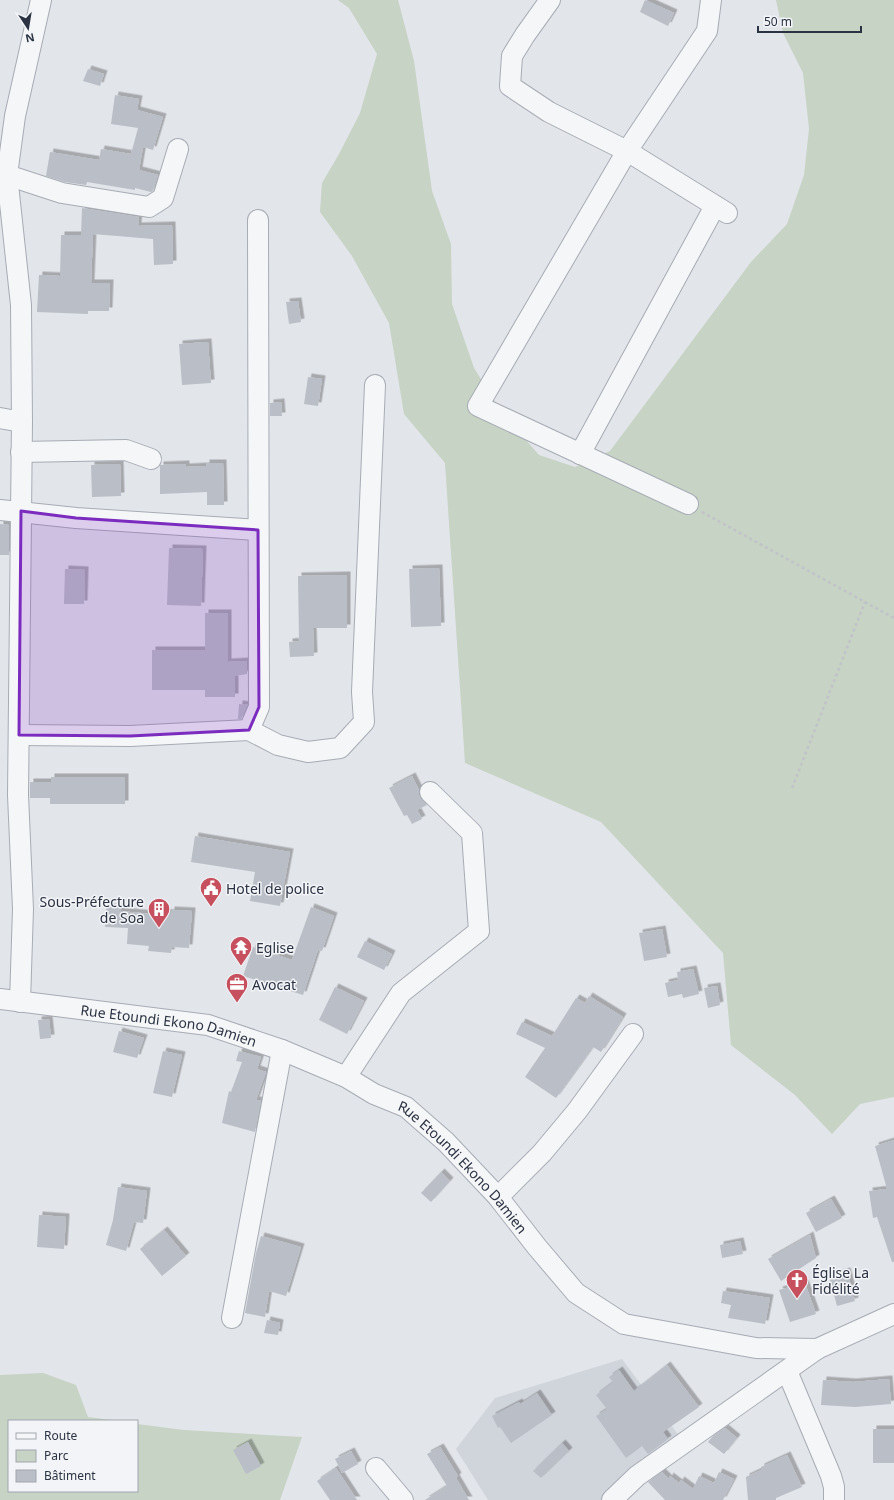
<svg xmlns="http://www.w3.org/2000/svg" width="894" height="1500" font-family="'Noto Sans',sans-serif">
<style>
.built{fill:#d0d4db}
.green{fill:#c7d3c4}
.building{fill:#babec6;filter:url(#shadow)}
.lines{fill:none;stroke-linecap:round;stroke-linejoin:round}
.minor-casing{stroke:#a7acb4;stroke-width:22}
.path{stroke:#c0c3c8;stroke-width:2.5;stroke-dasharray:3 3;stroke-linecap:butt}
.minor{stroke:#f5f6f8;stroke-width:20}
.marked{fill:#7b2cbf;fill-opacity:0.2;stroke:#7b2cbf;stroke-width:3;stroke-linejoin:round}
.labels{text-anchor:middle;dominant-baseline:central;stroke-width:3;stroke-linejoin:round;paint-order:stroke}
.poi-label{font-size:14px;fill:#2b3241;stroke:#f2f4f7;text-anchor:start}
.street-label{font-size:14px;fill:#2b3241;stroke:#f2f4f7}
</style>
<defs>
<filter id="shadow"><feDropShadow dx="3.5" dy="-3.5" stdDeviation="0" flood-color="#0004"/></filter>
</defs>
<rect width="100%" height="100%" fill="#e2e5ea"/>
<path class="built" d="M622 1359 686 1445 618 1500H488L456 1449 495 1398Z"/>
<g class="green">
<path d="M338 0H398L414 61 432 191 451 244 452 304 474 368 503 414 539 455 575 467 610 451 751 262 787 224 804 175 809 129 803 73 783 33 776 0H894V1097L860 1104 832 1134 795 1095 731 1045 723 953 601 822 465 763 445 463 404 414 389 323 352 256 320 212 322 183 339 154 360 113 377 54 349 8Z"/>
<path d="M43 1373 76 1385 88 1417 119 1421H9V1491H137V1424L184 1430 302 1437 280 1500H0V1375Z"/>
</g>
<g class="building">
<path d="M645 0 674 13 668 26 640 12Z"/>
<path d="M88 69 104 74 100 86 83 81Z"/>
<path d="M115 95 139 99 137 110 163 117 153 150 143 147 139 170 158 175 153 191 151 192 135 188V190L87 182 86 185 65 182 46 176 50 152 99 160 101 149 131 154 138 128 111 124Z"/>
<path d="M82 208 139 217 138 226 172 225 173 264 154 265 153 239 93 234 91 283H110L109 311H88V314L37 312 39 275 60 276 61 235H81Z"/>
<path d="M298 301 301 322 289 324 286 302Z"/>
<path d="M208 342 211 383 182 385 179 344Z"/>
<path d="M308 377 322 379 318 406 304 404Z"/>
<path d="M281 402 282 416H270V403Z"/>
<path d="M206 463H223L224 505H207V492L160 494V465L186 464V467L206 466Z"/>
<path d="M120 464 121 496 92 497 91 465Z"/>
<path d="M0 524 9 525V555H0Z"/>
<path d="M169 548 203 549 201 606 167 605Z"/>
<path d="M439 568 441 626 411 627 409 569Z"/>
<path d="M65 569 85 570 84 604H64Z"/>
<path d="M347 575V628H313L314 656 290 657 289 642 299 641 298 576Z"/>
<path d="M205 613H228V662L247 661V674L235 676V697H205V690H152V650H205Z"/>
<path d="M239 704 248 705 241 719H238Z"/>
<path d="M412 776 419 790V795L427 805 417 810 422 819 412 824 407 815 404 816 389 788Z"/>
<path d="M51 777H125V804H50V798H30V782H51Z"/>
<path d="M195 836 290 852 280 906 250 901 255 872 191 862Z"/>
<path d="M106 907 121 908 120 911 152 914V911L171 913V910L192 911 189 948 172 947 171 953 148 951 149 946 127 944 128 928 105 927Z"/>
<path d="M311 907 334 916 322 951 318 950 303 995 243 976 253 947 292 960Z"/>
<path d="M662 929 667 957 644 961 639 933Z"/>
<path d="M365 941 392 954 384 970 357 957Z"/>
<path d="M693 969 699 994 683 998 682 994 668 997 665 983 678 980 677 972Z"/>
<path d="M717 986 720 1005 708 1008 704 988Z"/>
<path d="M335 987 364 1001 347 1034 319 1020Z"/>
<path d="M589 996 623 1017 601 1052 593 1047 556 1098 525 1077 545 1048 516 1034 522 1022 552 1036 576 998 585 1003Z"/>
<path d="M49 1019 51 1038 40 1039 38 1020Z"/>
<path d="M119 1031 144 1038 137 1058 113 1052Z"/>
<path d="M163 1051 182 1055 172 1097 153 1093Z"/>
<path d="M239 1051 261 1057 257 1069 266 1072 256 1100 261 1101 255 1132 222 1123 229 1091 231 1092 242 1062 236 1061Z"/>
<path d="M894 1140V1262H892L877 1217 873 1218 869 1191 887 1189 875 1146Z"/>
<path d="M441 1172 450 1181 431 1202 421 1193Z"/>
<path d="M118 1187 147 1191 143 1223 134 1222 126 1251 106 1245 113 1220Z"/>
<path d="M831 1199 842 1218 816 1232 806 1213Z"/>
<path d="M39 1215 66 1217 64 1249 37 1247Z"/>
<path d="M164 1230 186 1256 162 1276 140 1249Z"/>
<path d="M810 1235 816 1258 781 1281 768 1259Z"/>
<path d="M261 1236 301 1247 286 1296 269 1291 265 1317 245 1313 256 1253Z"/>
<path d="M740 1241 743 1254 722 1258 720 1245Z"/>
<path d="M847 1271 855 1301 837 1306 829 1276Z"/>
<path d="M805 1283 816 1314 790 1322 779 1290Z"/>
<path d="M723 1291 770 1298 765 1324 728 1318 731 1305 721 1303Z"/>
<path d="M267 1320 280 1323 278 1335 264 1333Z"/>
<path d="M667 1365 699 1407 663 1432 668 1439 648 1454 642 1446 626 1458 596 1416 607 1409 596 1395 613 1382 609 1377 619 1370 634 1391Z"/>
<path d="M889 1379 891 1404 855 1407 821 1405 823 1380 853 1382Z"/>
<path d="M537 1393 552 1415 511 1443 500 1427 498 1428 492 1416 519 1402 520 1404Z"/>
<path d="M725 1428 737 1438 724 1454 708 1442 713 1436Z"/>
<rect x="873" y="1429" width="21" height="34"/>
<path d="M248 1442 261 1466 246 1474 233 1450Z"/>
<path d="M562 1443 569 1451 541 1478 533 1471Z"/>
<path d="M440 1447 458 1476 456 1478 469 1500H425L447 1486 427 1454Z"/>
<path d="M351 1451 358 1464 342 1473 335 1459Z"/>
<path d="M787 1455 802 1487 776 1498V1500H748L746 1477 761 1470V1467Z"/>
<path d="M336 1468 357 1500H330L317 1481Z"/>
<path d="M662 1472 669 1479 670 1476 679 1483 681 1480 693 1489 699 1476 714 1483 719 1472 734 1479 723 1500H665L648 1482Z"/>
</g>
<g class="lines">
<g class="minor-casing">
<g id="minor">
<path d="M550 0 525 35 512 56 510 86 549 112 627 151 727 213"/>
<path d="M0 177 7 175 62 193 149 207 163 198 178 149"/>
<path d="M0 418 22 422"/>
<path d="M21 452 126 450 151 459"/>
<path d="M580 454 715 206"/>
<path d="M688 504 478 406 627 151 707 31 711 0"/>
<path d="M0 510 76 518 258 530"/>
<path d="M249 730 259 707 258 220"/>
<path d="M19 735 130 736 249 730 278 745 308 752 340 748 364 722 362 692 375 385"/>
<path id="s1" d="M0 999 208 1025 282 1050 346 1077 374 1094 406 1107 446 1142 498 1197 537 1247 576 1293 624 1324 756 1348 817 1349 894 1314"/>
<path d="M20 1002 23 909 18 795 22 422 21 305 7 175 15 116 41 0"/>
<path d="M346 1077 401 993 479 931 472 833 430 792"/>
<path d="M498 1197 542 1153 577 1111 633 1034"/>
<path d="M232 1318 282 1050"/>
<path d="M787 1371 831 1476 834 1487V1500"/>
<path d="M376 1468 403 1500"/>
<path d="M612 1500 637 1476 817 1349"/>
</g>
</g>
<g class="path">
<path d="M702 512 894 618"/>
<path d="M792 788 865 602"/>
</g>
<use href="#minor" class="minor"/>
</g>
<path class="marked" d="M21 511 76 518 258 530 259 707 249 730 130 736 19 735Z"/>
<defs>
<g id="civic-pin" transform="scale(1.15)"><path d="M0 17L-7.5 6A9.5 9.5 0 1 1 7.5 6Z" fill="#c6505e" stroke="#f2f4f7"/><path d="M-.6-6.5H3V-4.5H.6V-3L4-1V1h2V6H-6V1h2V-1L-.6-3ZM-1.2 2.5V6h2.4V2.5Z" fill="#fff"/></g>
<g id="building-pin" transform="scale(1.15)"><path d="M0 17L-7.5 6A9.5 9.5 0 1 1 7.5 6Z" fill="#c6505e" stroke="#f2f4f7"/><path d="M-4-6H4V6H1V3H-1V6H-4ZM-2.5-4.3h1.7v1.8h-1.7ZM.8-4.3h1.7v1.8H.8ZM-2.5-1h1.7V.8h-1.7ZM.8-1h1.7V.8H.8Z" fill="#fff"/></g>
<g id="temple-pin" transform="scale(1.15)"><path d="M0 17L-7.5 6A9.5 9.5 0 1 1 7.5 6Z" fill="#c6505e" stroke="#f2f4f7"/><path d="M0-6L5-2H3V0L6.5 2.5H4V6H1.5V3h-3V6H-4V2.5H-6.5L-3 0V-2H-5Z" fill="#fff"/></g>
<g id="office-pin" transform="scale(1.15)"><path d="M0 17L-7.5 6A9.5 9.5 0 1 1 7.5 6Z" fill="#c6505e" stroke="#f2f4f7"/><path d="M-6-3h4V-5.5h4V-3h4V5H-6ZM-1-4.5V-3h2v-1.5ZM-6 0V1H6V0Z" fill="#fff"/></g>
<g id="church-pin" transform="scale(1.15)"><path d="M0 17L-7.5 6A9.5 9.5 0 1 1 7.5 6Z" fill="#c6505e" stroke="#f2f4f7"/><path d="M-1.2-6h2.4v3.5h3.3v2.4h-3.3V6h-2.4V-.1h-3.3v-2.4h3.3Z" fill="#fff"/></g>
</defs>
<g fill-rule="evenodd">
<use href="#civic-pin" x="211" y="888"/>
<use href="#building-pin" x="159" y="909"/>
<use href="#temple-pin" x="241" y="947"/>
<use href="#office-pin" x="237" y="984"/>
<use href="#church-pin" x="797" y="1280"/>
</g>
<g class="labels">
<g class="poi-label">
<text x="226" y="888">Hotel de police</text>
<text x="144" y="901" text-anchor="end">Sous-Préfecture<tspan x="144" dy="16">de Soa</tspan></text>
<text x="256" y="947">Eglise</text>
<text x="252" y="984">Avocat</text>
<text x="812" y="1272">Église La<tspan x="812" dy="16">Fidélité</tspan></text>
</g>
<g class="street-label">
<text stroke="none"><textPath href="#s1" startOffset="171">Rue Etoundi Ekono Damien</textPath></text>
<text stroke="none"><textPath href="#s1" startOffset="507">Rue Etoundi Ekono Damien</textPath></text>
</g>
</g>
<rect x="8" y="1420" width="130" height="72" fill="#f2f4f7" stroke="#a2a6ae"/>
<rect x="16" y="1433" width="20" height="6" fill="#f5f6f8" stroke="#a2a6ae"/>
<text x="44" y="1440" font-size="12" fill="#2b3241">Route</text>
<rect x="16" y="1450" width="20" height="12" fill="#c7d3c4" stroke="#a2a6ae"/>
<text x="44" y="1460" font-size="12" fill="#2b3241">Parc</text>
<rect x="16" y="1470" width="20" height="12" fill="#babec6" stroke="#a2a6ae"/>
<text x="44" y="1480" font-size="12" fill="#2b3241">Bâtiment</text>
<g transform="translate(28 28) rotate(168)" stroke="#f2f4f7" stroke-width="3" paint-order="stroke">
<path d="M0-3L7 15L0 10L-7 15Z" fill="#2b3241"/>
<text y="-6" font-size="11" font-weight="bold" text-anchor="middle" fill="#2b3241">N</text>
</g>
<path d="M758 26v6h103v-6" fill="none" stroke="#2b3241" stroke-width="2"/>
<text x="764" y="26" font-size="12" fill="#2b3241" stroke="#f2f4f7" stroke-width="3" paint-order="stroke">50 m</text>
</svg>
